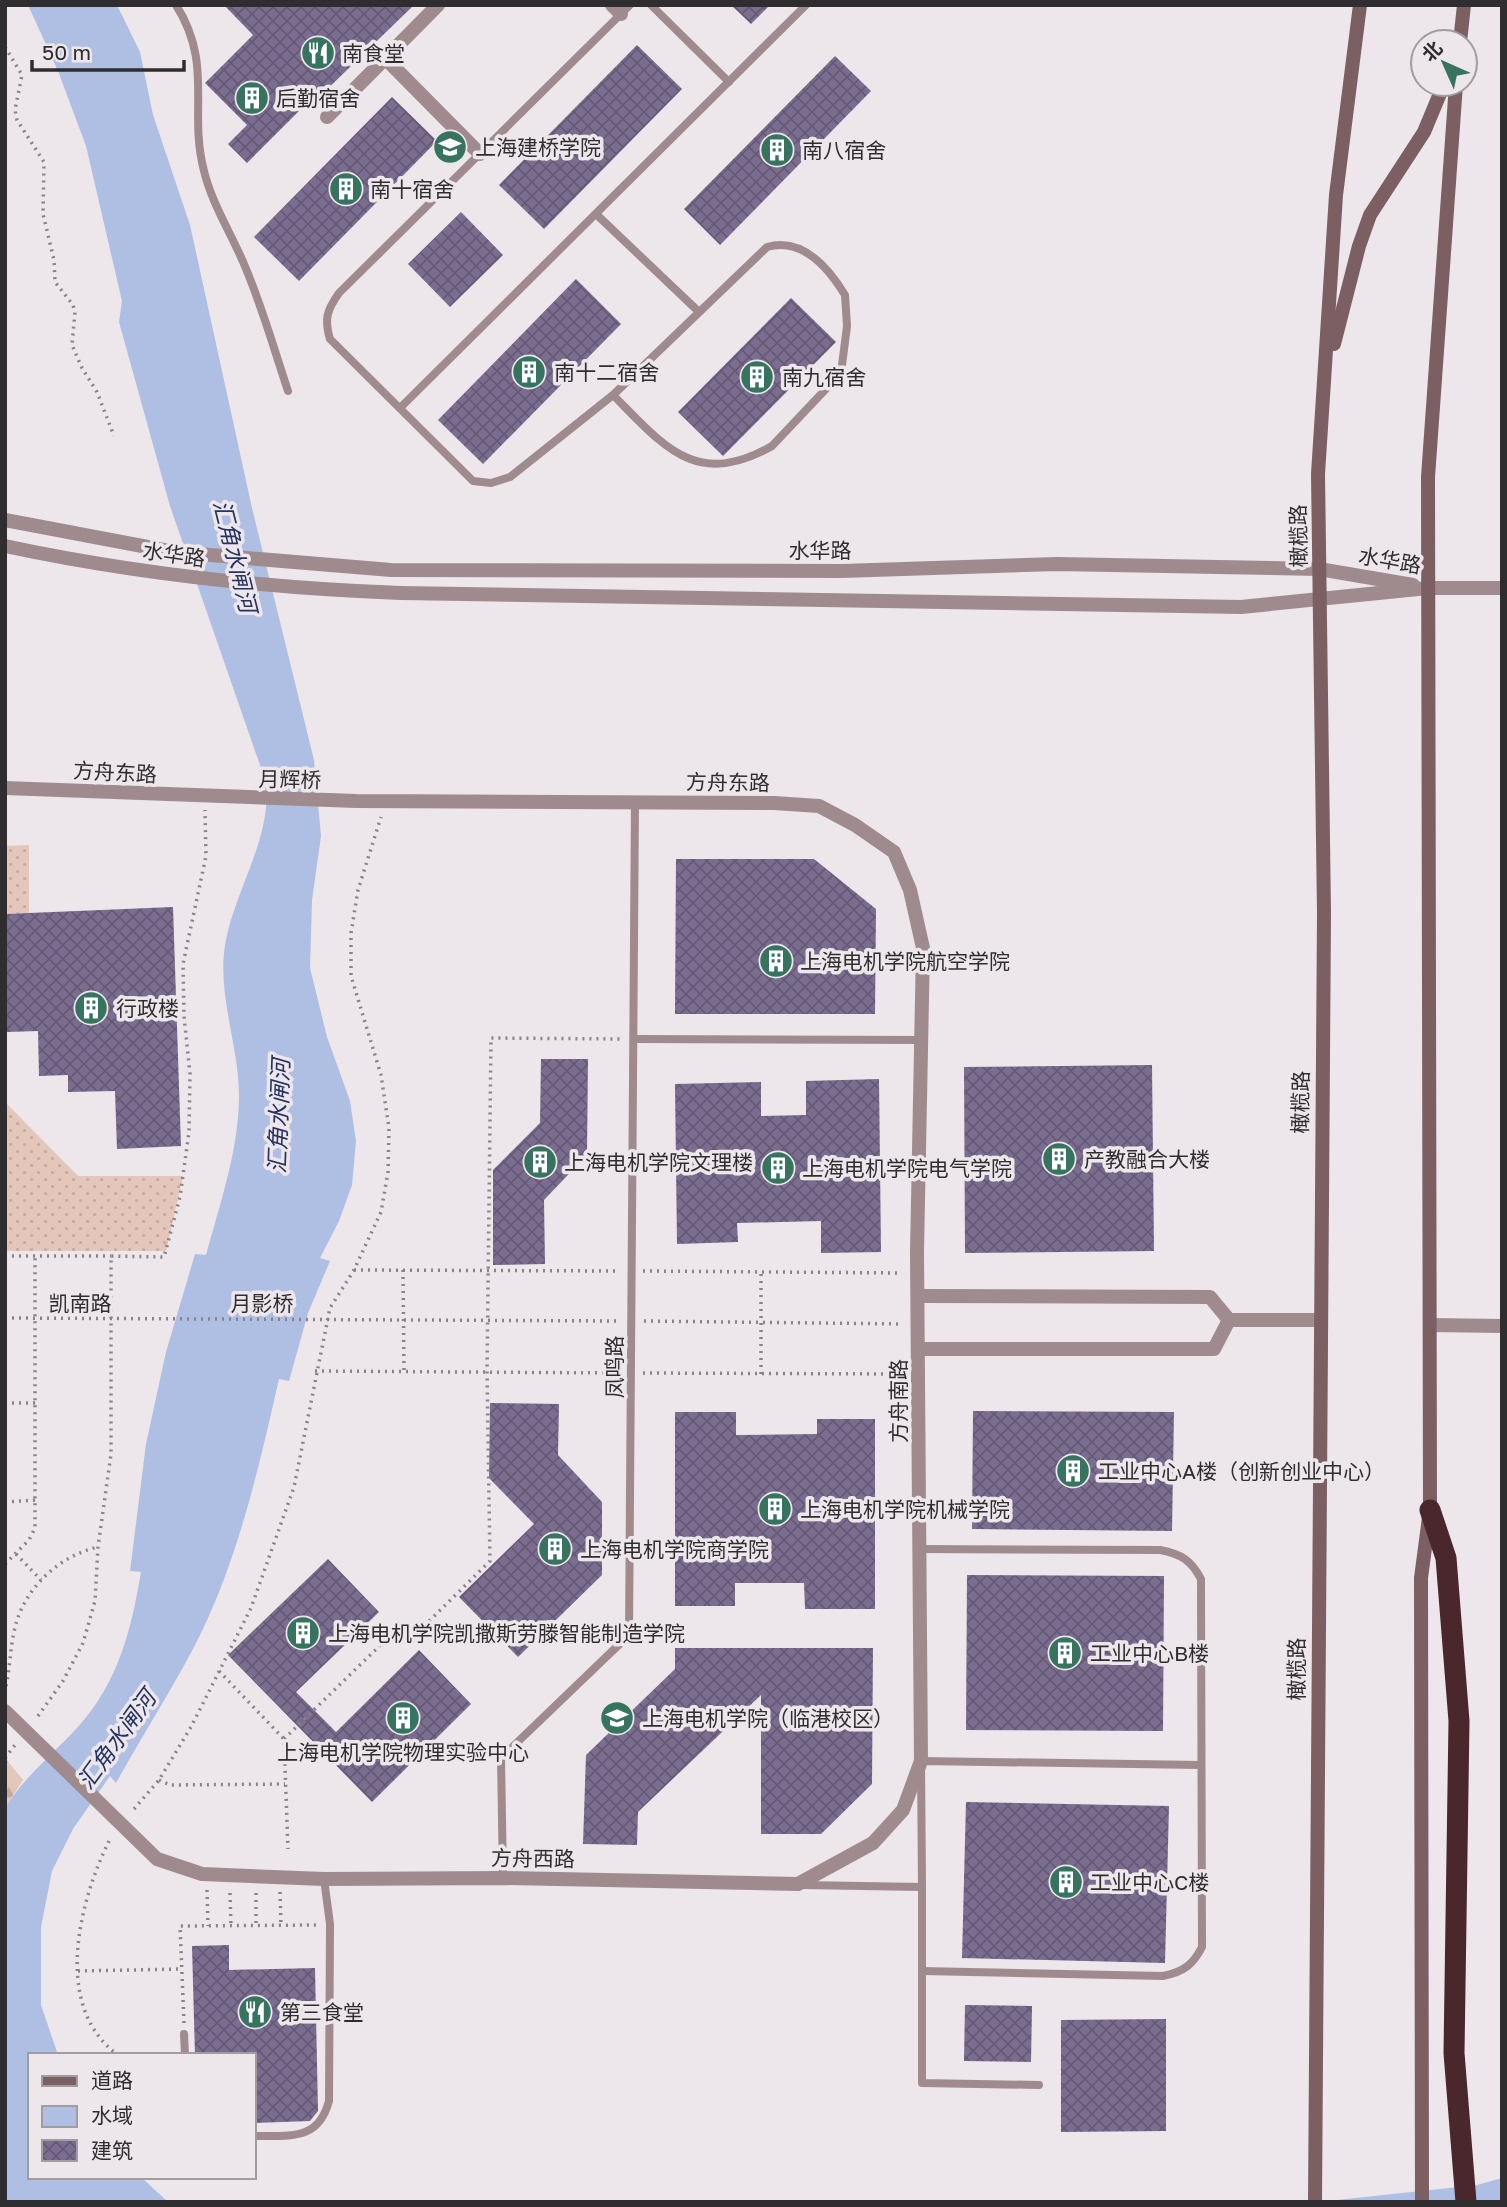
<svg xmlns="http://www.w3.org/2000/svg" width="1507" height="2207" font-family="'Golos Text','Noto Sans SC',sans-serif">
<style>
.grass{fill:url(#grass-dots)}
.forest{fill:url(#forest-firs)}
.water{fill:#afbee3}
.building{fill:url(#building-cross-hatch)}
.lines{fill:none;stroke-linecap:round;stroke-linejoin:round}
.path{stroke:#888387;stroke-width:3.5;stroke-dasharray:2 5;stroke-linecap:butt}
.service{stroke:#9f8b8e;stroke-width:8}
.minor{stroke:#9f8b8e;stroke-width:14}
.secondary{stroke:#7b5f63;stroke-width:14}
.motorway{stroke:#4a262d;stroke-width:21}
.labels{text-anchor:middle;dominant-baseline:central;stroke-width:7;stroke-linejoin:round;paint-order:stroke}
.poi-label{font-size:21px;fill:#2f2d2f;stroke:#ede6eb;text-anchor:start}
.street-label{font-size:21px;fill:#2f2d2f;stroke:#ede6eb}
.water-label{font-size:23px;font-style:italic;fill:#253363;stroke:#ede6eb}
</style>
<defs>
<pattern id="grass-dots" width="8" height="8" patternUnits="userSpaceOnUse" patternTransform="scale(1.75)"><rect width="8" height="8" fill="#e4c6bb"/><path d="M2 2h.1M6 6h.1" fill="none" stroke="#c4aaa1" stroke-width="1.8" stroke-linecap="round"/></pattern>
<pattern id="forest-firs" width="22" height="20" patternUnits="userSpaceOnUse" patternTransform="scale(1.75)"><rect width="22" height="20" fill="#e4c6bb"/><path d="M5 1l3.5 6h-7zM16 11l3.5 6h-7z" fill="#c4aaa1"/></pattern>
<pattern id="building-cross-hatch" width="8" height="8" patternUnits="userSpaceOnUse" patternTransform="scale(1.75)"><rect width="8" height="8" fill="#7b6d90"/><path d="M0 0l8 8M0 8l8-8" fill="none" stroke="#655a76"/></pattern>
</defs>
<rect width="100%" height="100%" fill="#ede6eb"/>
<g class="grass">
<path d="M29 845V913L5 914V846Z"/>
<path d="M5 1102 78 1176H183L166 1251H5Z"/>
</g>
<path class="forest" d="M5 1758 23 1780 5 1808Z"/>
<g class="water">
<path d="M28 5H117L140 52 153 115 190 225 252 508 314 760 321 836 312 900 310 968 327 1037 350 1101 356 1141 352 1185 339 1221 320 1258 330 1261 308 1313 289 1381 279 1379C258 1471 237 1565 193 1649 169 1694 141 1738 116 1783L110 1776 73 1829 52 1871 41 1927V2005L58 2055H30V2177H141L168 2202H5V1808C26 1775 51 1756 77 1728 118 1683 131 1631 141 1572L130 1571 146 1444 166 1352 195 1254 206 1255C220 1204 238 1152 239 1099 240 1048 217 997 225 945 233 898 261 855 266 808 267 796 263 783 262 771L170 506 119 322 122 301 86 146 58 71Z"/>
<path d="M1502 2178V2202H1318L1477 2185Z"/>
</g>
<g class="building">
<path d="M224 5H414L316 100 313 97 247 163 228 144 247 125 205 83 253 35Z"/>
<path d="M731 5H770L751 24Z"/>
<path d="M637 45 682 89 544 229 499 185Z"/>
<path d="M835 56 871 91 720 245 684 209Z"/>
<path d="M392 97 437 141 299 281 254 237Z"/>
<path d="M461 212 503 255 450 307 408 264Z"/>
<path d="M576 279 621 324 483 464 438 420Z"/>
<path d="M791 298 836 342 723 456 678 412Z"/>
<path d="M676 859H814L876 909 875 1014H675Z"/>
<path d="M173 907 181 1146 117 1149 115 1091 68 1092V1075L39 1076 38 1031 7 1032 5 914Z"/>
<path d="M541 1059H588L587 1155 544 1200 545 1264 493 1265V1170L540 1123Z"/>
<path d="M1152 1065 1154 1251 965 1253 964 1067Z"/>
<path d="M879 1079 881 1252 821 1253V1221L737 1223 738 1242 677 1244 675 1084 761 1082V1116L806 1115V1081Z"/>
<path d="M490 1403 559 1404 558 1455 602 1502V1575L518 1657 459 1597 534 1524 489 1478Z"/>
<path d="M973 1411 1174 1412 1172 1531 972 1529Z"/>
<path d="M675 1412H736V1435L817 1434V1419H875V1609H805L804 1583H735V1606H675Z"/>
<path d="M328 1559 379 1612 296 1692 336 1732 419 1650 471 1704 372 1802 228 1655Z"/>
<path d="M967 1575 1164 1576 1163 1731 966 1730Z"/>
<path d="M675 1648H873L872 1784 821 1834H761V1695L638 1812 637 1845 583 1844 586 1755 675 1669Z"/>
<path d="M966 1802 1169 1806 1165 1963 962 1958Z"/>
<path d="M229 1945V1970L315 1968 318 2111 310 2121 254 2123V2055H195L192 1946Z"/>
<path d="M965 2005 1032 2006 1031 2062 964 2061Z"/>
<path d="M1166 2019V2131L1061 2132V2020Z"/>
</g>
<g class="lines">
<g class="path">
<path d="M5 47 22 75 15 110 17 120 44 162 43 214 54 260 55 282 73 305 75 312 72 345 82 368 97 392 114 436"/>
<path d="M5 1256H111"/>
<path d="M354 1270 618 1271"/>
<path d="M403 1270 404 1371"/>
<path d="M643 1271 902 1273"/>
<path d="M5 1318 619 1321"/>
<path d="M644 1321 903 1324"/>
<path d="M315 1371 618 1373"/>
<path d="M643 1373 901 1374"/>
<path d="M761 1374V1271"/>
<path d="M5 1403H35"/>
<path d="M5 1502 36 1500"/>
<path d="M16 1554 41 1580"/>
<path d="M5 1564 29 1540 35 1528V1256"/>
<path d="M219 1671 284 1739 288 1849"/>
<path d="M6 1686C10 1668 10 1650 14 1632 22 1590 58 1556 98 1547"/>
<path d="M38 1716 63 1681 83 1643 95 1601 98 1547 111 1454V1256L164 1257 180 1197 189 1132 190 1074 184 1016 183 964 206 856 205 810"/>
<path d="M284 1739 401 1625 413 1637 490 1561 487 1372 491 1038 621 1039"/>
<path d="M5 1758 15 1745"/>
<path d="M159 1780 170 1785 285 1784"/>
<path d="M134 1809 159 1780 191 1727 251 1608 294 1487 330 1308 354 1270 381 1212 388 1172 389 1128 381 1075 351 976V933L358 890 381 817"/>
<path d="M109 1841C79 1902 52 2007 118 2055"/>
<path d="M207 1890 208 1926"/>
<path d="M280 1892 281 1925"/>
<path d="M230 1893 231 1926"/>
<path d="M256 1893V1926"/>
<path d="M78 1971 182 1969"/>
<path d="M184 2023 180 1926 317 1925"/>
</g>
<g class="service">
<path d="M176 5C214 65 188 110 204 171 212 204 231 233 244 264 262 306 274 349 288 391"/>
<path d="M651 5 729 82"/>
<path d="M596 214 698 311"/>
<path d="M613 395C663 445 696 490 772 446L841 373 847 326 845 295C828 267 802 237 767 247L613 395 510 477 491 483 473 481 330 339C324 319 327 310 339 293L630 5"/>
<path d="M400 408 806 5"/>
<path d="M634 1039 922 1040"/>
<path d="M920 1549 1160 1550C1181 1554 1191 1560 1201 1579L1202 1947C1193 1965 1183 1972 1163 1976L922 1971"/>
<path d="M503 1878 501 1758 629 1635 635 802"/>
<path d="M802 1885 922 1887 921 1761 1201 1765"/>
<path d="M922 1887V2083L1039 2085"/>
<path d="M184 2034 185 2055"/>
<path d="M254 2136C289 2135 318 2142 329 2101L330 1924 324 1879"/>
</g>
<g class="minor">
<path d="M612 5 621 14"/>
<path d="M385 58 480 154"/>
<path d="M327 117 438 5"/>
<path d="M5 520 174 552 391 570 842 571 1057 564 1319 569 1413 585"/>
<path d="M5 546C136 574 267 588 401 593L1241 607 1428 588H1502"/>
<path d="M5 788 356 801 774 803 819 806 855 825 894 852 910 890 923 948 917 1252 921 1761 903 1810 873 1843 798 1884 503 1878 324 1879 202 1874 157 1859 5 1711"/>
<path d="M1229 1320H1319"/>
<path d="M1430 1325 1502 1326"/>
<path d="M918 1349H1214L1229 1320 1210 1297 919 1296"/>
</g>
<g class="secondary">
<path d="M1460 42 1464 5"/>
<path d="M1334 344 1359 246 1370 215 1424 132 1444 84"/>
<path d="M1315 2202 1324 913 1318 474 1336 195 1360 5"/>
<path d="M1422 2202 1421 1578 1430 1510 1428 477 1456 84"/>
</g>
<path class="motorway" d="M1430 1510 1446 1558 1459 1721 1454 2053 1466 2202"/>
</g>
<defs>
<g id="restaurant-disc" transform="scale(1.75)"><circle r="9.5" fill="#377460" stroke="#ede6eb"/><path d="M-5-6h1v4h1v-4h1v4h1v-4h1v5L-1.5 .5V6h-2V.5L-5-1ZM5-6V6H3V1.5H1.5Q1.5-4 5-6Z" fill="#fff"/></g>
<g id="building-disc" transform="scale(1.75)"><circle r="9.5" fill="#377460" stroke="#ede6eb"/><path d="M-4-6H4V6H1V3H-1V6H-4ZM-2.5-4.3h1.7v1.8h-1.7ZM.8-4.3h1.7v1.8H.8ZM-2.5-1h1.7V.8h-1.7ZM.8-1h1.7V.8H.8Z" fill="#fff"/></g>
<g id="university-disc" transform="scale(1.75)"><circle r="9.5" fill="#377460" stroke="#ede6eb"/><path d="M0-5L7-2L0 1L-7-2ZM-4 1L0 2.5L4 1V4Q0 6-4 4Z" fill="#fff"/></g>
</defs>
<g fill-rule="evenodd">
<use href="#restaurant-disc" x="318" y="53"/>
<use href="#building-disc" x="252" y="98"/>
<use href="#university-disc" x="450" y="147"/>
<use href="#building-disc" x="777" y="150"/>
<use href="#building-disc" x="346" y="189"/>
<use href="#building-disc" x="529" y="372"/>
<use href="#building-disc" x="757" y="377"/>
<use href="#building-disc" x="776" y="961"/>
<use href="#building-disc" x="91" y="1008"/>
<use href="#building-disc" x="1059" y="1159"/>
<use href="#building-disc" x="540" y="1162"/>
<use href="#building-disc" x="778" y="1168"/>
<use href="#building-disc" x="1073" y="1471"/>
<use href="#building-disc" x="775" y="1509"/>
<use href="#building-disc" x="555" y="1549"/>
<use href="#building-disc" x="303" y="1633"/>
<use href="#building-disc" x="1065" y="1653"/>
<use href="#building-disc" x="403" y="1718"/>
<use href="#university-disc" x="617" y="1718"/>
<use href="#building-disc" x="1066" y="1882"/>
<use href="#restaurant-disc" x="255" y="2012"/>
</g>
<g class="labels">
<g class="poi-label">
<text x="342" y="53">南食堂</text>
<text x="276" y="98">后勤宿舍</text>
<text x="475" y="147">上海建桥学院</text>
<text x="802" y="150">南八宿舍</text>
<text x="370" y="189">南十宿舍</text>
<text x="554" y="372">南十二宿舍</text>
<text x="782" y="377">南九宿舍</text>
<text x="800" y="961">上海电机学院航空学院</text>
<text x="116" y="1008">行政楼</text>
<text x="1084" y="1159">产教融合大楼</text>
<text x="564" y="1162">上海电机学院文理楼</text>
<text x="802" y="1168">上海电机学院电气学院</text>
<text x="1098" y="1471">工业中心A楼（创新创业中心）</text>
<text x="800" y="1509">上海电机学院机械学院</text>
<text x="580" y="1549">上海电机学院商学院</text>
<text x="328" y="1633">上海电机学院凯撒斯劳滕智能制造学院</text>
<text x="1090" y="1653">工业中心B楼</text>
<text x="642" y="1718">上海电机学院（临港校区）</text>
<text x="403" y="1752" text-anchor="middle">上海电机学院物理实验中心</text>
<text x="1090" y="1882">工业中心C楼</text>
<text x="280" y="2012">第三食堂</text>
</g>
<g class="street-label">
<text transform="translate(1298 536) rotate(-91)">橄榄路</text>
<text x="820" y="550">水华路</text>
<text transform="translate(174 554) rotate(8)">水华路</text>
<text transform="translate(1390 560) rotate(10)">水华路</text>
<text transform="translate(115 772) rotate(3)">方舟东路</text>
<text transform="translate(290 779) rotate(1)">月辉桥</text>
<text transform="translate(728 782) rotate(1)">方舟东路</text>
<text transform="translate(1300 1102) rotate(-89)">橄榄路</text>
<text x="80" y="1303">凯南路</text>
<text x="262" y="1303">月影桥</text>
<text transform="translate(614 1367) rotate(-90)">凤鸣路</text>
<text transform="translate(898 1401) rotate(-90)">方舟南路</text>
<text transform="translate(1296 1669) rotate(-90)">橄榄路</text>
<text transform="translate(533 1858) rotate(1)">方舟西路</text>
</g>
<g class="water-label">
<text transform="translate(236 556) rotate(76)">汇角水闸河</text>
<text transform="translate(278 1116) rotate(-88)">汇角水闸河</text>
<text transform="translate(116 1739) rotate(-54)">汇角水闸河</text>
</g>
</g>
<rect width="1507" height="2207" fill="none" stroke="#2f2d2f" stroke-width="14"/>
<rect x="28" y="2053" width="228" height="126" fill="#ede6eb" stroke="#a19ca0" stroke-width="2"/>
<rect x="42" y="2076" width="35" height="10" fill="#7b5f63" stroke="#a19ca0" stroke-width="2"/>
<text x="91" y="2088" font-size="21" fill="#2f2d2f">道路</text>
<rect x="42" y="2106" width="35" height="21" fill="#afbee3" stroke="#a19ca0" stroke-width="2"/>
<text x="91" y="2123" font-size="21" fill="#2f2d2f">水域</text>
<rect x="42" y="2140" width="35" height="21" fill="url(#building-cross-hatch)" stroke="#a19ca0" stroke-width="2"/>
<text x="91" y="2158" font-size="21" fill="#2f2d2f">建筑</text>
<g transform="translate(1444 63) rotate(315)"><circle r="33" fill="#ede6eb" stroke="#a19ca0" stroke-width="2"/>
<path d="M0-5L12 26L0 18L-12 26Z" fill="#377460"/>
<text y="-10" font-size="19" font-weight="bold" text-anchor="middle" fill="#2f2d2f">北</text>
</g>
<path d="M32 60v10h152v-10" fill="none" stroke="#2f2d2f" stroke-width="3.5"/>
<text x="42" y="60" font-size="21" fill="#2f2d2f" stroke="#ede6eb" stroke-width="5" paint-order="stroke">50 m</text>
</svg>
